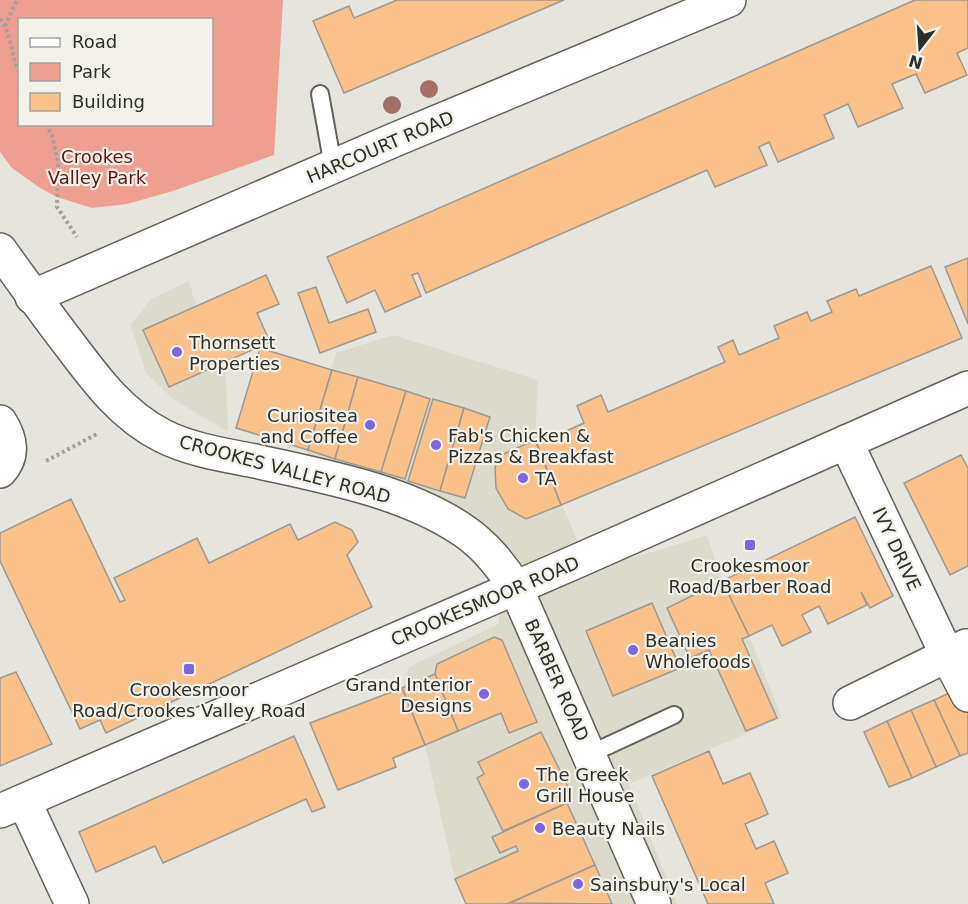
<svg xmlns="http://www.w3.org/2000/svg" width="968" height="904" font-family="'DejaVu Sans',sans-serif">
<style>
.built{fill:#dcdacb}
.green{fill:#ef9f90;fill-rule:evenodd}
.building{fill:#fac18a;stroke:#9d9892;stroke-width:1.5}
.lines{fill:none;stroke-linecap:round;stroke-linejoin:round}
.service-casing{stroke:#62615a;stroke-width:20}
.minor-casing{stroke:#62615a;stroke-width:36}
.tertiary-casing{stroke:#62615a;stroke-width:36}
.path{stroke:#a2a19b;stroke-width:4;stroke-dasharray:3 3;stroke-linecap:butt}
.service{stroke:#fff;stroke-width:16}
.minor{stroke:#fff;stroke-width:33}
.tertiary{stroke:#fff;stroke-width:33}
.tree{fill:#a17167}
.poi-dot{fill:#8164df;stroke:#f3f2ea;stroke-width:2}
.labels{text-anchor:middle;dominant-baseline:central;stroke-width:4.5;stroke-linejoin:round;paint-order:stroke}
.street-label{font-size:18px;fill:#2e2e2b;stroke:#f3f2ea}
.park-label{font-size:18px;fill:#681207;stroke:#f3f2ea}
.poi-label{font-size:18px;fill:#2e2e2b;stroke:#f3f2ea;text-anchor:start}
</style>
<rect width="100%" height="100%" fill="#e6e5dd"/>
<g class="built">
<path d="M189 281 193 296 226 374 228 432 173 399 146 373 131 325 151 299Z"/>
<path d="M393 335 538 380 535 440 590 571 707 535 722 581 749 636 782 718 629 784 677 904H466L455 879 425 745 402 688 409 667 499 624 498 547 305 457 336 353Z"/>
</g>
<path class="green" d="M0 0H283L274 155 173 191 127 204 92 208 57 197 40 188 12 168 0 152ZM20 20H212V124H20Z"/>
<g class="building">
<path d="M397 0H564L344 93 313 21 349 6 354 18Z"/>
<path d="M915 0H968V48L957 53 967 75 925 93 916 74 892 84 903 108 858 127 848 104 824 115 834 138 778 162 769 142 759 147 767 165 715 187 707 170 426 293 418 273 412 275 421 296 385 312 375 290 347 303 327 257Z"/>
<path d="M968 258V324L945 267Z"/>
<path d="M931 266 962 338 561 505 537 444 584 423 577 406 601 395 608 412 725 362 718 347 733 340 739 355 779 338 774 326 807 312 811 321 832 312 827 301 856 289 859 296Z"/>
<path d="M266 275 279 304 257 313 270 342 169 387 143 330Z"/>
<path d="M316 287 329 323 368 309 376 332 320 353 298 293Z"/>
<path d="M260 348 332 370 308 450 236 428Z"/>
<path d="M332 370 358 377 335 459 308 450Z"/>
<path d="M358 377 406 391 381 472 335 459Z"/>
<path d="M406 391 430 399 405 479 381 472Z"/>
<path d="M433 399 464 408 440 491 408 481Z"/>
<path d="M464 408 490 417 465 498 440 491Z"/>
<path d="M535 440 561 505 526 519 508 509 496 488 495 468 499 456Z"/>
<path d="M961 455 968 468V566L950 575 904 483Z"/>
<path d="M71 499 120 602 125 600 114 578 197 538 209 563 290 524 298 540 335 522 352 530 358 542 347 555 372 607 106 733 100 720 80 729 0 561V533Z"/>
<path d="M855 517 893 596 870 608 861 592 867 605 828 624 819 606 802 615 811 632 782 646 772 625 749 636 722 581Z"/>
<path d="M722 581 749 636 742 639 777 718 746 731 709 650 690 658 667 608Z"/>
<path d="M652 603 680 668 613 696 586 631Z"/>
<path d="M494 637 502 640 537 722 509 733 501 713 458 731 435 674 437 664Z"/>
<path d="M16 672 52 744 0 766V678Z"/>
<path d="M435 674 458 731 425 745 402 688Z"/>
<path d="M402 688 425 745 393 758 396 767 338 790 310 723Z"/>
<path d="M960 688 968 707V753L960 756 934 700Z"/>
<path d="M934 700 960 756 936 767 911 710Z"/>
<path d="M911 710 936 767 912 778 887 721Z"/>
<path d="M887 721 912 778 889 787 864 732Z"/>
<path d="M541 732 570 791 563 795 567 803 503 831 477 778 484 774 478 762Z"/>
<path d="M294 736 325 807 312 812 306 799 163 863 155 846 96 872 79 832Z"/>
<path d="M709 751 723 784 750 773 768 814 745 824 756 849 774 841 788 873 765 883 774 904H708L652 776Z"/>
<path d="M567 803 595 865 507 904H466L455 879 518 851 516 846 500 853 492 837Z"/>
<path d="M595 865 612 904 510 903Z"/>
</g>
<g class="lines">
<g class="service-casing">
<g id="service">
<path d="M320 94 333 166"/>
<path d="M590 754 674 715"/>
</g>
</g>
<g class="minor-casing">
<g id="minor">
<path d="M32 297 394 140 729 0"/>
<path d="M0 422C11 439 14 456 0 471"/>
<path d="M846 442 947 655 968 695"/>
<path d="M850 703 966 646"/>
<path d="M24 801 72 904"/>
</g>
</g>
<g class="tertiary-casing">
<g id="tertiary">
<path d="M0 250C23 282 46 314 70 345 96 380 123 416 163 436 191 450 224 455 255 461 323 476 406 491 464 531 486 546 501 566 516 588L654 904"/>
<path d="M0 811 575 562 968 388"/>
</g>
</g>
<g class="path">
<path d="M0 19C12 34 11 57 20 74"/>
<path d="M5 26 17 0"/>
<path d="M46 124 52 136 58 162 57 207 77 237"/>
<path d="M46 461 97 434"/>
</g>
<use href="#service" class="service"/>
<use href="#minor" class="minor"/>
<use href="#tertiary" class="tertiary"/>
</g>
<g class="tree">
<circle cx="429" cy="89" r="9"/>
<circle cx="392" cy="105" r="9"/>
</g>
<g class="poi-dot">
<circle cx="177" cy="352" r="6"/>
<circle cx="370" cy="425" r="6"/>
<circle cx="436" cy="445" r="6"/>
<circle cx="523" cy="478" r="6"/>
<rect x="744" y="539" width="12" height="12" rx="3"/>
<circle cx="633" cy="650" r="6"/>
<rect x="183" y="663" width="12" height="12" rx="3"/>
<circle cx="484" cy="694" r="6"/>
<circle cx="524" cy="784" r="6"/>
<circle cx="540" cy="828" r="6"/>
<circle cx="578" cy="884" r="6"/>
</g>
<g class="labels">
<g class="street-label">
<text transform="translate(380 147) rotate(-23)">HARCOURT ROAD</text>
<text transform="translate(285 469) rotate(15)">CROOKES VALLEY ROAD</text>
<text transform="translate(897 549) rotate(65)">IVY DRIVE</text>
<text transform="translate(485 601) rotate(-23)">CROOKESMOOR ROAD</text>
<text transform="translate(557 680) rotate(66)">BARBER ROAD</text>
</g>
<g class="park-label">
<text x="97" y="156">Crookes<tspan x="97" dy="21">Valley Park</tspan></text>
</g>
<g class="poi-label">
<text x="189" y="342">Thornsett<tspan x="189" dy="21">Properties</tspan></text>
<text x="358" y="415" text-anchor="end">Curiositea<tspan x="358" dy="21">and Coffee</tspan></text>
<text x="448" y="435">Fab's Chicken &amp;<tspan x="448" dy="21">Pizzas &amp; Breakfast</tspan></text>
<text x="535" y="478">TA</text>
<text x="750" y="565" text-anchor="middle">Crookesmoor<tspan x="750" dy="21">Road/Barber Road</tspan></text>
<text x="645" y="640">Beanies<tspan x="645" dy="21">Wholefoods</tspan></text>
<text x="472" y="684" text-anchor="end">Grand Interior<tspan x="472" dy="21">Designs</tspan></text>
<text x="189" y="689" text-anchor="middle">Crookesmoor<tspan x="189" dy="21">Road/Crookes Valley Road</tspan></text>
<text x="536" y="774">The Greek<tspan x="536" dy="21">Grill House</tspan></text>
<text x="552" y="828">Beauty Nails</text>
<text x="590" y="884">Sainsbury's Local</text>
</g>
</g>
<rect x="18" y="18" width="195" height="108" fill="#f3f2ea" stroke="#a4a49e" stroke-width="1.5"/>
<rect x="30" y="38" width="30" height="9" fill="#ffffff" stroke="#a4a49e" stroke-width="1.5"/>
<text x="72" y="48" font-size="18" fill="#2e2e2b">Road</text>
<rect x="30" y="63" width="30" height="18" fill="#ef9f90" stroke="#a4a49e" stroke-width="1.5"/>
<text x="72" y="78" font-size="18" fill="#2e2e2b">Park</text>
<rect x="30" y="93" width="30" height="18" fill="#fac18a" stroke="#a4a49e" stroke-width="1.5"/>
<text x="72" y="108" font-size="18" fill="#2e2e2b">Building</text>
<g transform="translate(920 48) rotate(197)" stroke="#f3f2ea" stroke-width="4.5" paint-order="stroke">
<path d="M0-4.5L10 22L0 15L-10 22Z" fill="#2e2e2b"/>
<text y="-9" font-size="16" font-weight="bold" text-anchor="middle" fill="#2e2e2b">N</text>
</g>
</svg>
